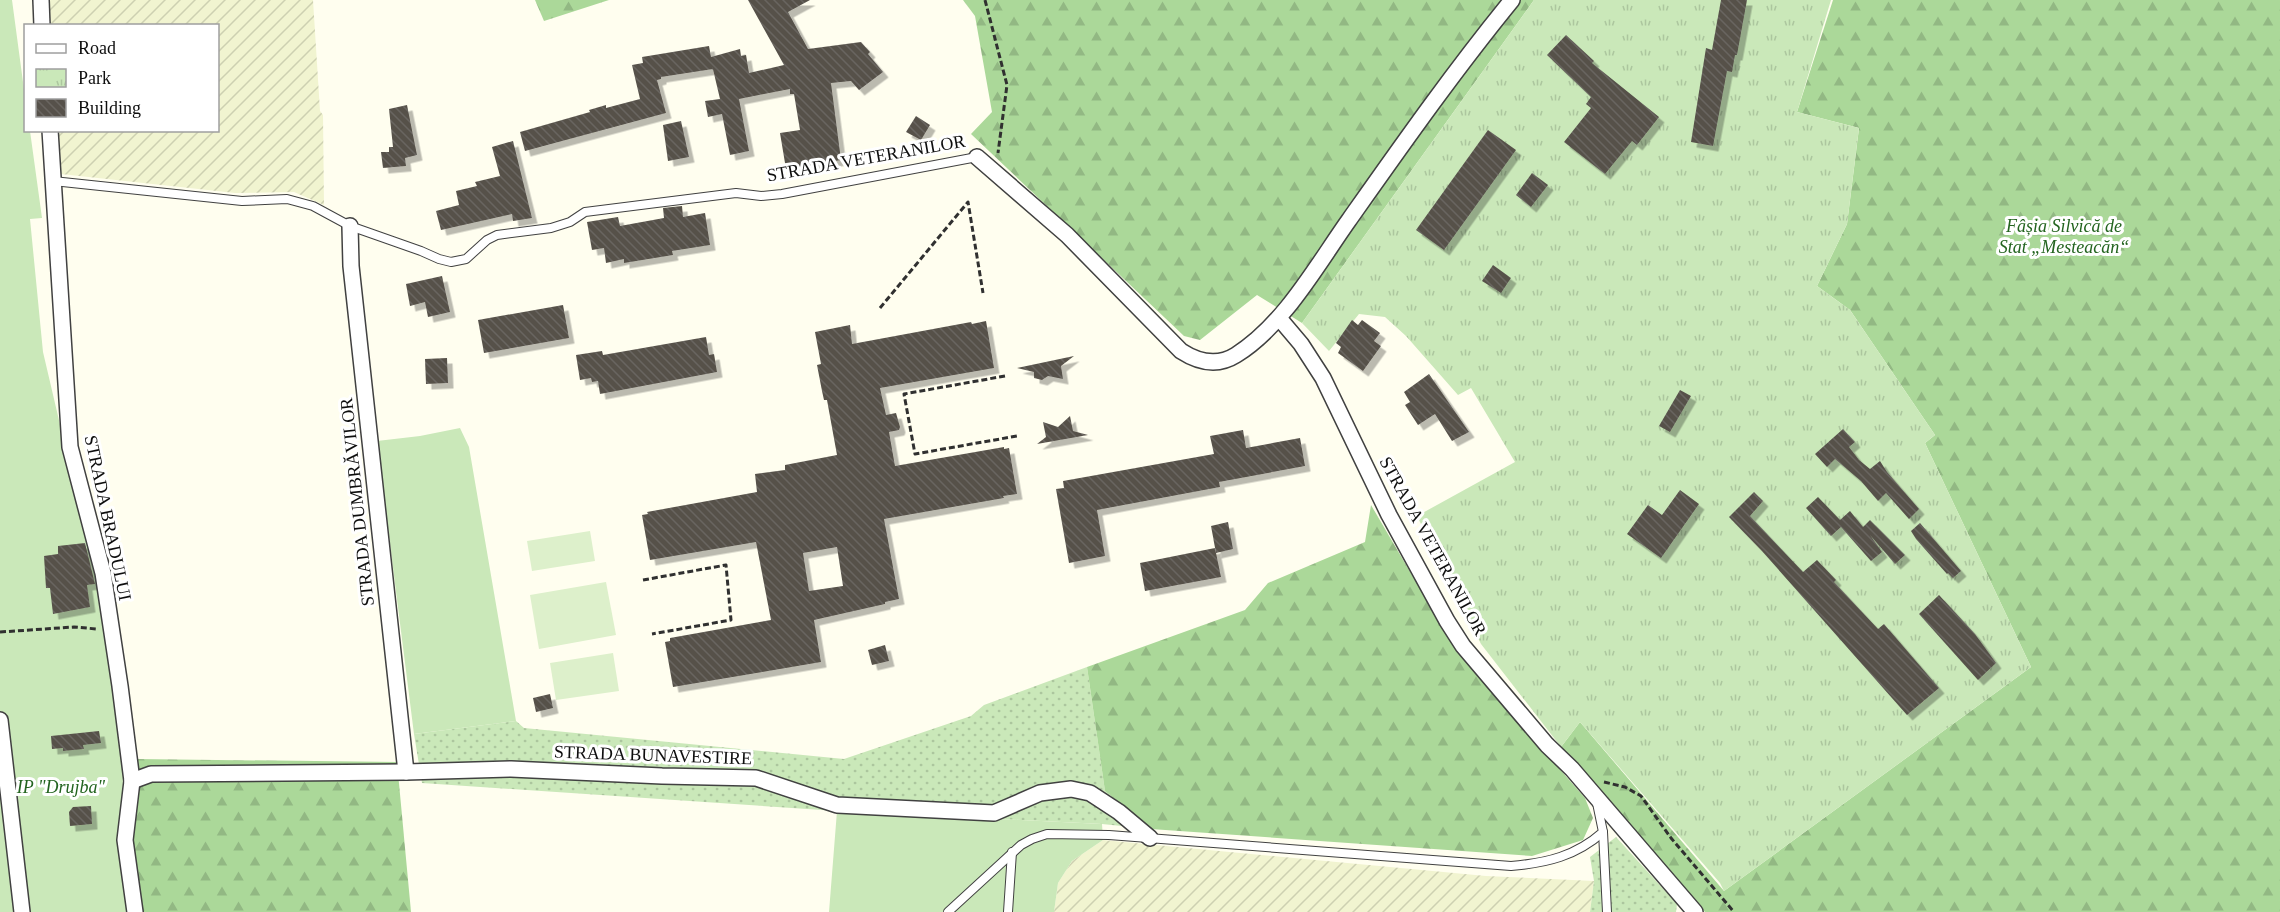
<svg xmlns="http://www.w3.org/2000/svg" width="2280" height="912" font-family="Georgia,serif">
<style>
.farmland{fill:url(#farmland-furrows)}
.grass{fill:url(#grass-dots)}
.forest{fill:url(#forest-firs)}
.park{fill:url(#park-tufts)}
.garden{fill:#cae8b9}
.pitch{fill:#ddf0cb}
.building{fill:url(#building-back-hatch);fill-rule:evenodd;filter:url(#shadow)}
.lines{fill:none;stroke-linecap:round;stroke-linejoin:round}
.service-casing{stroke:#414141;stroke-width:10}
.minor-casing{stroke:#414141;stroke-width:18}
.path{stroke:#303030;stroke-width:3;stroke-dasharray:6 3;stroke-linecap:butt}
.service{stroke:#fff;stroke-width:8}
.minor{stroke:#fff;stroke-width:15}
.labels{text-anchor:middle;dominant-baseline:central;stroke-width:6;stroke-linejoin:round;paint-order:stroke}
.street-label{font-size:18px;fill:#0e0e0e;stroke:#fff}
.park-label{font-size:18px;font-style:italic;fill:#23641f;stroke:#fff}
</style>
<defs>
<pattern id="farmland-furrows" width="10" height="10" patternUnits="userSpaceOnUse" patternTransform="scale(1.5)"><rect width="10" height="10" fill="#f1f4d0"/><path d="M-1 1l2-2M0 10L10 0M9 11l2-2" fill="none" stroke="#cdd0b1"/></pattern>
<pattern id="grass-dots" width="8" height="8" patternUnits="userSpaceOnUse" patternTransform="scale(1.5)"><rect width="8" height="8" fill="#cae8b9"/><path d="M2 2h.1M6 6h.1" fill="none" stroke="#acc69e" stroke-width="1.8" stroke-linecap="round"/></pattern>
<pattern id="forest-firs" width="22" height="20" patternUnits="userSpaceOnUse" patternTransform="scale(1.5)"><rect width="22" height="20" fill="#abd899"/><path d="M5 1l3.5 6h-7zM16 11l3.5 6h-7z" fill="#92b883"/></pattern>
<pattern id="park-tufts" width="24" height="20" patternUnits="userSpaceOnUse" patternTransform="scale(1.5)"><rect width="24" height="20" fill="#cae8b9"/><path d="M3 7l-1-3M5 7V3M7 7l1-3M15 17l-1-3M17 17v-4M19 17l1-3" fill="none" stroke="#acc69e"/></pattern>
<pattern id="building-back-hatch" width="6" height="6" patternUnits="userSpaceOnUse" patternTransform="scale(1.5)"><rect width="6" height="6" fill="#56514a"/><path d="M-1 5l2 2M0 0l6 6M5-1l2 2" fill="none" stroke="#696560"/></pattern>
<filter id="shadow"><feDropShadow dx="5.5" dy="5.5" stdDeviation="0" flood-color="#0004"/></filter>
</defs>
<rect width="100%" height="100%" fill="#fffeef"/>
<g class="farmland">
<path d="M48 0H313L320 111 323 115 324 205 294 192 235 193 61 174 58 131 218 130V26L50 25Z"/>
<path d="M1103 840 1486 876 1594 881 1590 912H1054L1058 883 1072 861Z"/>
</g>
<g class="grass">
<path d="M1087 667 1105 791 1151 829 1102 824 837 811 422 783 414 734 516 721 524 728 844 759 971 716 984 705Z"/>
<path d="M1616 837 1677 904 1676 912H1590L1594 881 1590 857Z"/>
</g>
<g class="forest">
<path d="M535 0H609L544 21Z"/>
<path d="M963 0H1534L1302 323 1257 295 1200 340 1184 336 971 134 992 112 975 16Z"/>
<path d="M1833 0H2280V912H1705L1561 747 1580 722 1724 891 2031 667 1925 443 1935 435 1850 310 1817 286 1847 224 1859 128 1797 112Z"/>
<path d="M1371 505 1457 652 1585 798 1593 818 1583 840 1532 856 1151 829 1105 791 1087 667 1245 610 1268 583 1365 542Z"/>
<path d="M136 759 397 762 411 912H130L122 839 123 765Z"/>
</g>
<path class="park" d="M1534 0H1831L1797 112 1859 128 1847 224 1817 286 1850 310 1935 435 1925 443 2031 667 1724 891 1720 883 1580 722 1561 747 1481 644 1417 516 1515 462 1471 388 1458 395 1406 336 1385 317 1359 314 1329 351 1302 323Z"/>
<g class="garden">
<path d="M0 0H12L25 97 26 130 30 131 42 218 30 219 43 352 99 591 123 765 122 839 130 912H0Z"/>
<path d="M460 428 469 447 516 721 414 734 377 441 420 436Z"/>
<path d="M837 811 1102 824 1103 840 1072 861 1058 883 1054 912H829Z"/>
</g>
<g class="pitch">
<path d="M590 531 595 561 532 571 527 541Z"/>
<path d="M606 582 616 635 539 649 530 595Z"/>
<path d="M613 653 619 691 556 700 550 663Z"/>
</g>
<g class="building">
<path d="M748 0H810L788 12 808 49 861 42 870 52 868 54 883 72 859 90 851 81 831 83 841 160 786 169 780 133 800 130 794 94H790V89L739 99 749 151 730 155 722 114 708 117 705 101 720 99 712 65 713 69 661 77V79L657 80 666 113 525 151 520 132 590 112 589 110 606 105V108L640 99 632 65 643 63 642 57 709 46 711 57 740 49 741 56 746 55 749 73 784 65Z"/>
<path d="M1721 0H1747L1737 55H1735L1732 72 1727 71 1713 146 1691 142 1706 48 1712 50Z"/>
<path d="M1566 35 1594 61 1592 63 1659 117 1637 145 1632 141 1605 174 1564 142 1591 108 1586 104 1591 97 1547 55Z"/>
<path d="M407 105 417 155 405 158 406 166 383 168 381 152H389V147H393L389 109Z"/>
<path d="M916 116 930 125 921 140 906 132Z"/>
<path d="M681 121 689 157 668 161 663 125Z"/>
<path d="M1488 130 1516 150 1444 250 1416 230Z"/>
<path d="M513 141 532 218 513 221 512 214 441 230 436 211 459 205 456 191 477 186 475 182 500 176 492 147Z"/>
<path d="M1532 173 1548 185 1531 207 1516 195Z"/>
<path d="M682 206 683 217 705 213 710 245 672 251 673 255 624 263V259L606 263 604 248 592 250 587 222 618 217 620 226 664 218 663 208Z"/>
<path d="M1493 265 1511 278 1501 293 1482 281Z"/>
<path d="M442 276 450 312 428 317 425 302 410 306 406 284Z"/>
<path d="M563 305 569 338 484 353 478 320Z"/>
<path d="M1352 320 1358 325 1362 320 1380 333 1374 341 1381 346 1363 371 1338 353 1341 347 1336 343Z"/>
<path d="M986 321 994 368 880 388 886 415 896 413 900 427 899 430 889 432 895 466 1004 447V449L1009 448 1017 494 1003 496 1004 498 884 519 899 599 885 602V604L814 620 821 662 673 687 665 642 670 641V638L771 620 756 542 650 560 642 515 648 514 647 512 757 492 755 474 785 470V465L837 455 827 400H824L822 391 817 365 821 364 815 332 850 325 852 344 971 322 972 324ZM837 547 843 586 809 591 803 553Z"/>
<path d="M706 337 709 355 714 354 717 372 600 394 598 381 592 382 591 378 580 380 576 355 602 351 603 355Z"/>
<path d="M1074 356 1061 366 1063 379 1048 376 1042 380 1034 378V372L1017 368Z"/>
<path d="M447 358 448 383 426 384 425 359Z"/>
<path d="M1429 374 1469 432 1452 441 1435 414 1418 425 1405 405 1410 402 1404 392Z"/>
<path d="M1680 390 1691 396 1670 432 1659 426Z"/>
<path d="M1070 416 1073 431 1088 435 1037 444 1046 437 1043 422 1058 427Z"/>
<path d="M1843 429 1855 442 1849 447 1859 460 1870 469 1880 461 1887 472 1919 509 1909 519 1886 493 1878 501 1861 481 1835 459 1827 467 1815 454Z"/>
<path d="M1243 430 1246 448 1300 438 1305 466 1219 482 1220 487 1097 510 1105 556 1069 563 1056 489 1064 488 1063 481 1214 454 1210 436Z"/>
<path d="M1680 490 1699 504 1661 558 1627 534 1648 505 1662 515Z"/>
<path d="M1754 492 1763 501 1750 516 1803 572 1817 560 1836 580 1834 582 1878 629 1884 624 1939 688 1907 715 1762 551 1729 517Z"/>
<path d="M1818 497 1840 520 1850 511 1863 527 1870 520 1905 555 1895 564 1870 535 1882 552 1871 561 1841 527 1831 536 1806 508Z"/>
<path d="M1228 522 1233 549 1216 553 1211 526Z"/>
<path d="M1920 523 1961 571 1953 578 1948 573 1947 574 1916 539 1911 531Z"/>
<path d="M85 543 95 584 87 585 90 607 53 614 50 588H46L44 556 58 554V546Z"/>
<path d="M1215 548 1221 577 1145 591 1140 563Z"/>
<path d="M1939 595 1975 634 1996 663 1978 680 1919 614Z"/>
<path d="M885 645 889 661 872 665 868 650Z"/>
<path d="M550 694 553 708 536 712 533 698Z"/>
<path d="M99 731 101 743 83 745 84 749 63 751V748L52 749 51 736Z"/>
<path d="M91 806 92 824 70 826 69 812 73 807Z"/>
</g>
<g class="lines">
<g class="service-casing">
<g id="service">
<path d="M53 181 242 201 287 199 313 206 350 226 421 251 439 259 451 262 466 259 487 240 497 235 551 228 570 222 585 212 736 193 761 196 782 194 977 157"/>
<path d="M1603 832 1607 912"/>
<path d="M948 912 1021 845 1032 839 1047 834 1109 835 1511 866C1547 863 1576 856 1603 832L1597 803"/>
<path d="M1008 912 1012 852"/>
</g>
</g>
<g class="minor-casing">
<g id="minor">
<path d="M41 0 42 26"/>
<path d="M50 130 70 447 103 573 120 686 132 781 125 840 135 912"/>
<path d="M977 157 1067 235 1181 351C1198 362 1217 367 1236 355 1284 325 1317 265 1349 220 1402 145 1454 71 1512 0"/>
<path d="M350 226 351 266 406 772"/>
<path d="M1279 318 1301 344 1323 378 1389 515 1447 621 1463 646 1547 745 1572 769 1695 912"/>
<path d="M0 720 22 912"/>
<path d="M132 781 151 774 406 772 511 769 662 776 756 778 837 805 994 813 1040 793 1071 789 1090 793 1119 812 1150 838"/>
</g>
</g>
<g class="path">
<path d="M985 0 1007 85 998 153"/>
<path d="M880 308 968 202 983 293"/>
<path d="M1005 376 904 394 915 454 1017 436"/>
<path d="M643 580 726 565 731 620 652 634"/>
<path d="M0 632 74 627 97 629"/>
<path d="M1604 782 1625 787 1641 796 1671 838 1734 912"/>
</g>
<use href="#service" class="service"/>
<use href="#minor" class="minor"/>
</g>
<g class="labels">
<g class="street-label">
<text transform="translate(866 158) rotate(-10)">STRADA VETERANILOR</text>
<text transform="translate(357 502) rotate(-96)">STRADA DUMBRĂVILOR</text>
<text transform="translate(108 518) rotate(78)">STRADA BRADULUI</text>
<text transform="translate(1433 546) rotate(61)">STRADA VETERANILOR</text>
<text transform="translate(653 755) rotate(2)">STRADA BUNAVESTIRE</text>
</g>
<g class="park-label">
<text x="2064" y="226">Fâșia Silvică de<tspan x="2064" dy="21">Stat „Mesteacăn“</tspan></text>
<text x="61" y="787">IP "Drujba"</text>
</g>
</g>
<rect x="24" y="24" width="195" height="108" fill="#ffffff" stroke="#9f9f9f" stroke-width="1.5"/>
<rect x="36" y="44" width="30" height="9" fill="#ffffff" stroke="#9f9f9f" stroke-width="1.5"/>
<text x="78" y="54" font-size="18" fill="#0e0e0e">Road</text>
<rect x="36" y="69" width="30" height="18" fill="url(#park-tufts)" stroke="#9f9f9f" stroke-width="1.5"/>
<text x="78" y="84" font-size="18" fill="#0e0e0e">Park</text>
<rect x="36" y="99" width="30" height="18" fill="url(#building-back-hatch)" stroke="#9f9f9f" stroke-width="1.5"/>
<text x="78" y="114" font-size="18" fill="#0e0e0e">Building</text>
</svg>
